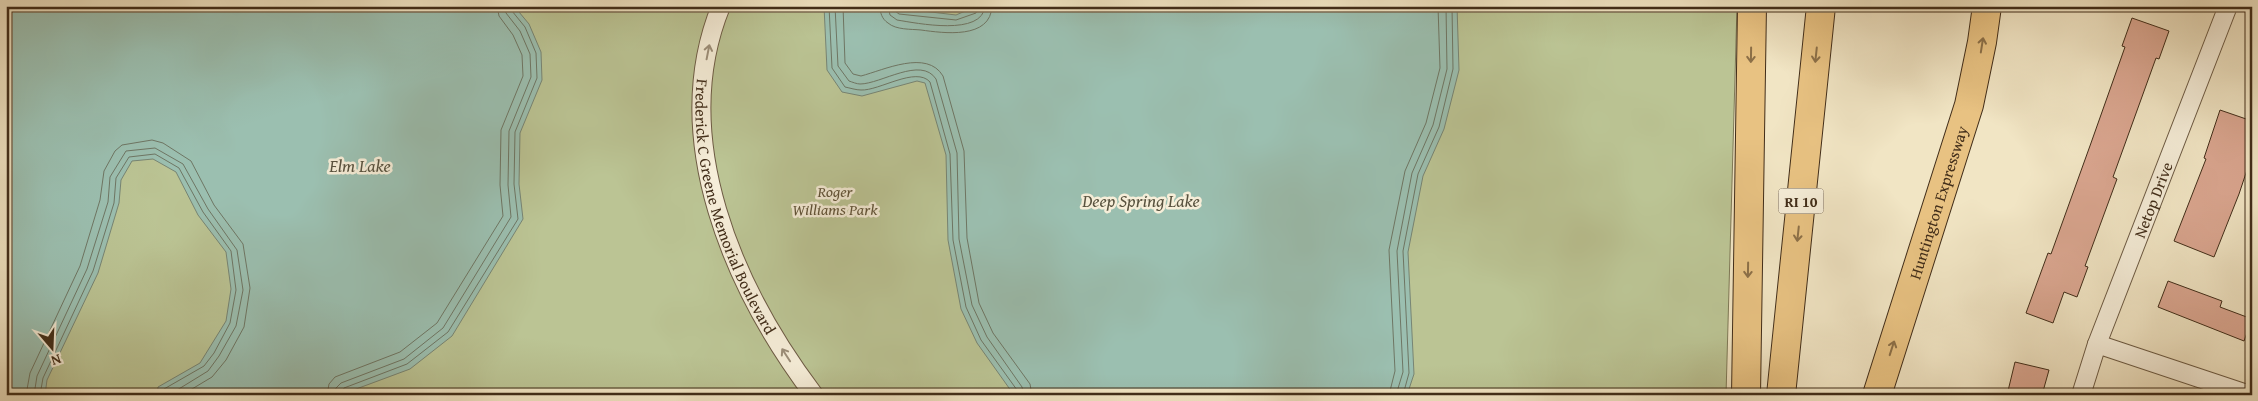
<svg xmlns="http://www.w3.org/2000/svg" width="2258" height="401" font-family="'Gentium Book Plus',serif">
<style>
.green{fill:#bbc494;stroke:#7e7856}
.water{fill:#9bbfb0;stroke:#778574}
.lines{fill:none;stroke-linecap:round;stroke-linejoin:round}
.shore{stroke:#6e7664;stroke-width:1}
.building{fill:#daa690;stroke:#412d19}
.minor-casing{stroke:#6d5b44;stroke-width:20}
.motorway-casing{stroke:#412d19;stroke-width:30}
.minor{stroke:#f6eed9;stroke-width:18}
.motorway{stroke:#e8c282;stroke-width:28}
.oneway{stroke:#8c7048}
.oneway2{stroke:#9c8e79}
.labels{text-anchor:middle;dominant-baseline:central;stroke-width:5;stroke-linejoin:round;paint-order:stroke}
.shield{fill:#f6eed9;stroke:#776753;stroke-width:1}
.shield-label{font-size:15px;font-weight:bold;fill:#412d19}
.park-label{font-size:16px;font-style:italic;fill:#605338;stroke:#f6eed9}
.street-label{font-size:16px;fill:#412d19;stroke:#f6eed9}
.water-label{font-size:18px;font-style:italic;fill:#58523f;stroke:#f6eed9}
</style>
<rect width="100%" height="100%" fill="#f1e5c4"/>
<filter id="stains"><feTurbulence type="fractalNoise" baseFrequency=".004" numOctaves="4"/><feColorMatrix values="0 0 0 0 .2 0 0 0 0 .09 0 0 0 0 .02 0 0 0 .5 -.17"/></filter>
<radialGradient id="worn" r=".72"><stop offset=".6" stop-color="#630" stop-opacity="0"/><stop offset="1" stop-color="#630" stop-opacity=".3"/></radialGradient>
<path class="green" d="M6 6H1737L1726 395H6Z"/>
<g class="water">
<path d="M6 6H514L529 24 541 52 542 80 520 133 519 184 523 219 452 336 410 369 340 395H157L158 387 200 363 226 321 231 289 226 252 198 215 176 172 153 159 132 161 121 180 119 203 98 273 47 380 45 395H6Z"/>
<path d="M824 6H881L956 15 977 6H1457L1459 70 1444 129 1423 176 1408 252 1414 374 1407 395H1014L977 343 961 309 948 240 946 155 925 83 917 81 862 96 842 92 827 70Z"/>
</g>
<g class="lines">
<g class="shore">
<path d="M829 6 832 68 845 87C850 88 856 90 861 90 879 91 916 66 930 82L950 154 953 240 966 307 981 340 1017 390 1018 395"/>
<path d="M835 6 838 66 849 81C852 82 857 84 860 84 881 84 921 56 936 79L957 153 959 239 972 305 987 337 1022 387 1024 395"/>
<path d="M843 6 845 63 853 74 861 76C884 70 927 49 943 76L964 151 967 238 979 303 993 333 1030 384 1032 395"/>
<path d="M880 6C880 13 882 19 888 23 896 30 911 29 921 30 943 33 991 40 992 6"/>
<path d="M888 6 890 15 897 20C916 23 983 37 985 6"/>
<path d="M894 6 895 11 899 14 956 20 976 13 978 6"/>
<path d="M26 395 30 373 80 266 100 200 104 171 115 151 122 145 152 140 163 143 191 161 214 205 243 244 250 288 244 327 226 360 212 377 182 395"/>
<path d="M34 395 37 376 87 269 108 202 110 177 126 151 155 148 183 164 208 209 237 250 243 290 236 326 219 356 208 371 169 395"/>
<path d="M40 395 43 378 93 271 114 203 116 178 129 157 155 154 179 168 203 212 231 251 236 290 230 323 214 353 204 366 164 389 162 395"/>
<path d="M327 395 329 384 335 377 400 352 437 323 503 216 500 185 501 130 523 76 522 55 513 35 499 16 497 6"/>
<path d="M334 395 336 388 341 383 404 359 443 328 511 217 508 185 509 131 531 77 530 54 520 31 506 13 504 6"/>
<path d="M341 395 344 388 407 364 448 332 518 219 514 184 515 132 537 78 536 53 525 27 512 11 511 6"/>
<path d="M1389 395 1395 371 1389 250 1405 171 1426 123 1440 68 1438 6"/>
<path d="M1396 395 1403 372 1397 251 1412 173 1433 125 1447 69 1446 6"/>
<path d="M1403 395 1409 373 1403 251 1418 174 1439 127 1453 69 1452 6"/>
</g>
</g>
<g class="building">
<path d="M2132 18 2169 31 2159 59 2156 58 2113 177 2117 179 2085 266 2088 267 2077 297 2064 292 2053 323 2026 313 2048 253 2051 254 2091 143 2125 47 2122 46Z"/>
<path d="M2220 110 2252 121V155L2239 194 2214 257 2174 241 2206 159 2204 158Z"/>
<path d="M2168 281 2222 301 2220 307 2252 319 2244 341 2158 307Z"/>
<path d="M2015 362 2049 370 2042 395H2007Z"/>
</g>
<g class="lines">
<g class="minor-casing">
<g id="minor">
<path id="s1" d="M721 6C667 138 734 289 814 395"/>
<path d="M2097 344 2250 395"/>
<path id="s2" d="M2081 395 2097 344 2228 6"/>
</g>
</g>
<g class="motorway-casing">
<g id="motorway">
<path d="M1746 395 1752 6"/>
<path d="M1781 395 1821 6"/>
<path id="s3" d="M1877 395 1969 105 1982 42 1987 6"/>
</g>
</g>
<use href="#minor" class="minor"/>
<use href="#motorway" class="motorway"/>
</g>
<defs><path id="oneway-shaft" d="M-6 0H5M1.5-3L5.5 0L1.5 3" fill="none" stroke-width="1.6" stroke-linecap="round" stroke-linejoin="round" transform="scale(1.25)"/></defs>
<g class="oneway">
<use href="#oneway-shaft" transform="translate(1982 45) rotate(-81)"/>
<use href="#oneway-shaft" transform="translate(1751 55) rotate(91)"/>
<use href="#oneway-shaft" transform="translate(1816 55) rotate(96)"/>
<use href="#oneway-shaft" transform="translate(1798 234) rotate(96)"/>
<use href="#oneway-shaft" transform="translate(1748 270) rotate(91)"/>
<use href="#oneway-shaft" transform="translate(1892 348) rotate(-72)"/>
</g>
<g class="oneway2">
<use href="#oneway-shaft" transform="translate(708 52) rotate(-79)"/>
<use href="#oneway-shaft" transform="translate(786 355) rotate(-123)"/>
</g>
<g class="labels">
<rect class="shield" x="1778.5" y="188.5" width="45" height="25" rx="4"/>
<g class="shield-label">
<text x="1801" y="201">RI 10</text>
</g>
<g class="park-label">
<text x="835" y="191">Roger<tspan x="835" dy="18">Williams Park</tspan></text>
</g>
<g class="street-label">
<text stroke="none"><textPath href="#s2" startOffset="208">Netop Drive</textPath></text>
<text stroke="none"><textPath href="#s3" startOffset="202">Huntington Expressway</textPath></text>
<text stroke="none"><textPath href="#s1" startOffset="209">Frederick C Greene Memorial Boulevard</textPath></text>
</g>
<g class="water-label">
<text x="360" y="165">Elm Lake</text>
<text x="1141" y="200">Deep Spring Lake</text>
</g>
</g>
<rect width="2258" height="401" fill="none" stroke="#f1e5c4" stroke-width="25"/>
<rect x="8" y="8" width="2243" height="386" fill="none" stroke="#412d19" stroke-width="2.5"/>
<rect x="12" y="12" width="2233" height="376" fill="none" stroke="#412d19"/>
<g transform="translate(52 348) rotate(161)" stroke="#f6eed9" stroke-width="4" paint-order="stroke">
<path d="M0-4L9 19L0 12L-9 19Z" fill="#412d19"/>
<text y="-8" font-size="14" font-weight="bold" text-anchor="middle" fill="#412d19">N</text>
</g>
<rect width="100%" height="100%" filter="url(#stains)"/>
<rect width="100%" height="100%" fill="url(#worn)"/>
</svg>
